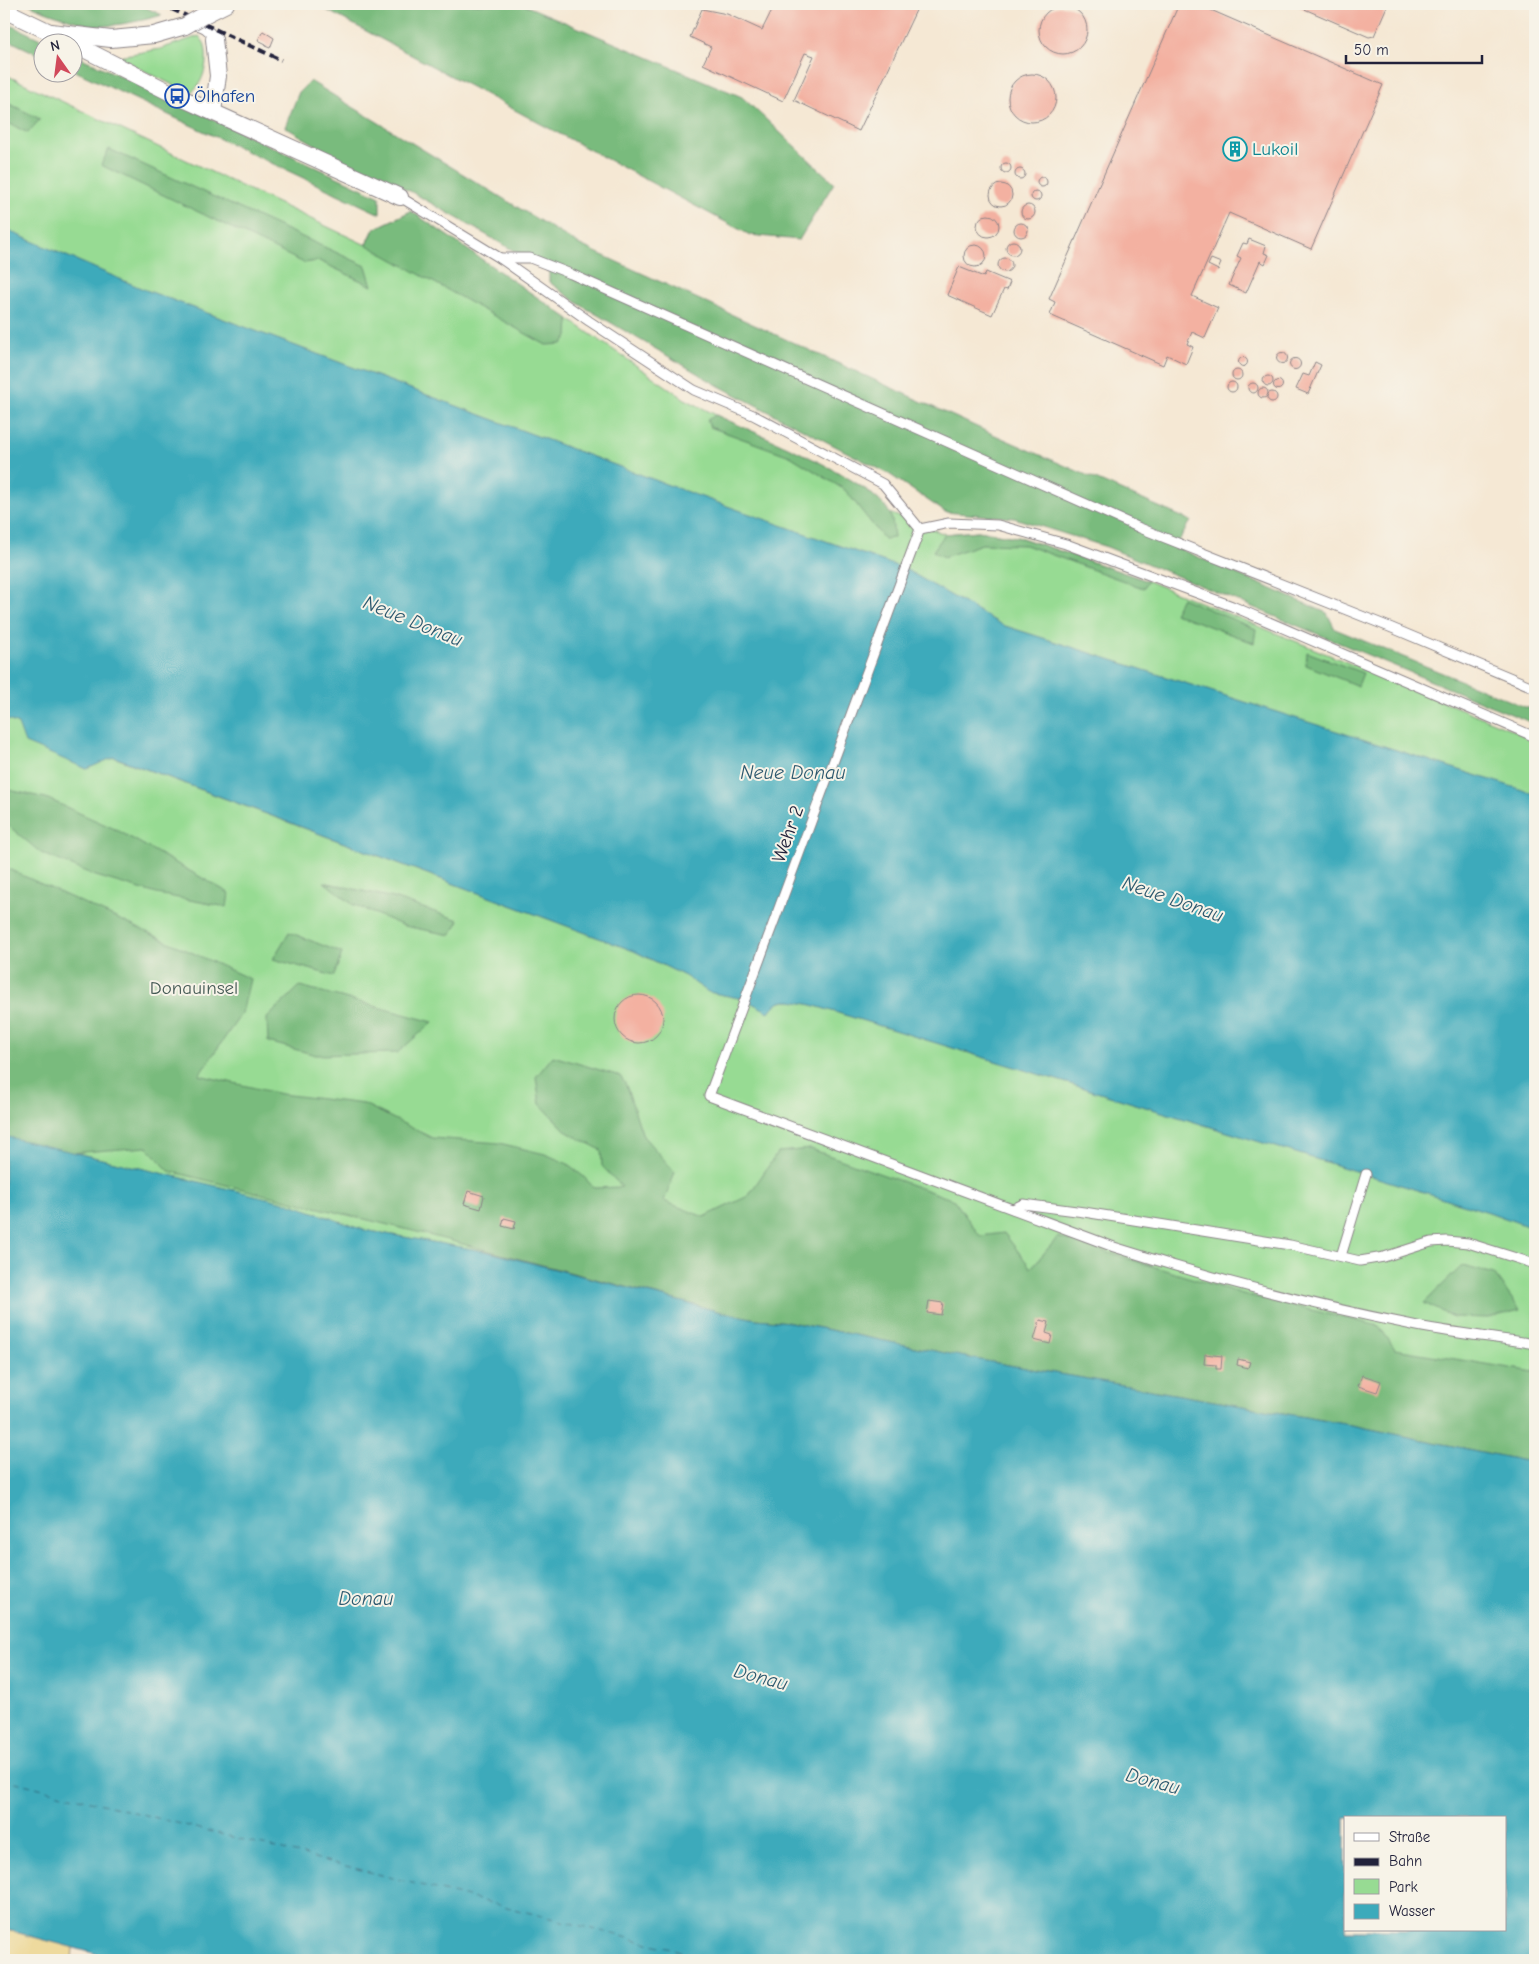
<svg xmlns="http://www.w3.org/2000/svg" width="1539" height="1964" font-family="'Comic Neue',sans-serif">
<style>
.green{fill:#97db93;stroke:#5c7e67}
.forest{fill:#79bb7d;stroke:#4e6e5c}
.sand{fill:#eeda9e;stroke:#887e6c}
.water{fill:#3caabb;stroke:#2f667b;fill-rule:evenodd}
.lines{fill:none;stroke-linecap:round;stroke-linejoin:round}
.ferry{stroke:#2c586e;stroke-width:1;stroke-dasharray:6 5;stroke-linecap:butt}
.building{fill:#f3b1a1}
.service-casing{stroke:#8c8588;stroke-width:11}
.minor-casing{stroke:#8c8588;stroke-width:18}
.service{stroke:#fff;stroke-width:9}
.minor{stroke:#fff;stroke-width:16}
.rail{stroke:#22223b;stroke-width:4;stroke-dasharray:8 4;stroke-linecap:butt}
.minor-bridge-casing{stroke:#8c8588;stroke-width:18;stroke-linecap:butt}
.minor-bridge{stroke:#fff;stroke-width:16}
.labels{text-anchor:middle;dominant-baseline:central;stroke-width:4;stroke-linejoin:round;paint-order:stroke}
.transit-label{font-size:19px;fill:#164399;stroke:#f7f3e8;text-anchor:start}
.culture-label{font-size:19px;fill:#0d838f;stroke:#f7f3e8;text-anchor:start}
.street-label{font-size:19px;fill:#22223b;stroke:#f7f3e8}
.park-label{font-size:19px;fill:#455a55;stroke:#f7f3e8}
.water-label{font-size:20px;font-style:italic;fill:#2c586e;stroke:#f7f3e8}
</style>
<rect width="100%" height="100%" fill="#f7f3e8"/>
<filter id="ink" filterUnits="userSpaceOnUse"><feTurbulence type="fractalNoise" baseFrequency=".02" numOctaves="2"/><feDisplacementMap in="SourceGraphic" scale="10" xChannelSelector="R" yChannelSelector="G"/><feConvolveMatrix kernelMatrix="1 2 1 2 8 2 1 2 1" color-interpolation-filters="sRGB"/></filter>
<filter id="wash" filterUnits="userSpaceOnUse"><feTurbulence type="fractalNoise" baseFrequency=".0096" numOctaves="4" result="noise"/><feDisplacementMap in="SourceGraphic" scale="20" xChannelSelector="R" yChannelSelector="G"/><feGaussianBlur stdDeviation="1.12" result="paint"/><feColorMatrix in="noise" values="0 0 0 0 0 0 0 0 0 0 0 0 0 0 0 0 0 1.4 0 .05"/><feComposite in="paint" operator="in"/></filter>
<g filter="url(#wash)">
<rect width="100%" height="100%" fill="#f5e8d4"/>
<g class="green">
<path d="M199 36C201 39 205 43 205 46 209 62 203 87 189 93L131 64 120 56 160 49Z"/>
<path d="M4 74 366 245 374 229 411 211 685 399 716 415 830 468 870 492 889 513 945 534 978 531 1022 538 1148 581 1535 739V794L1002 625 905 569 679 489 143 289 4 229Z"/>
<path d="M4 718 18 724 86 769 113 757 634 951 685 976 709 992 744 999 769 1011C780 996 795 1002 812 1005L1489 1212 1535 1229V1463L1356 1426 1144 1390 790 1322 721 1312 489 1252 364 1230 288 1203 4 1136Z"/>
</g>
<g class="forest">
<path d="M29 4H138L162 15C146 20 112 27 96 26 81 24 42 11 29 4Z"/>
<path d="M322 4H522L742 97 834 183 799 240 750 235 319 6Z"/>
<path d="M4 22 47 42H42V56L4 38Z"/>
<path d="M73 54 380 197V214L73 70Z"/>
<path d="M310 81 578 244 979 428 1191 521 1175 547 1327 613 1335 629 1535 711V724L1107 547 1014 518 945 512 889 474 719 386 579 304 549 282V271L410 191 347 163 285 127 299 92Z"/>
<path d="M4 101 40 119 28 133 4 121Z"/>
<path d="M109 149 366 266 372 286 319 261 304 263 101 165Z"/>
<path d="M411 211 569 319 568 336 562 344 546 345 367 245 374 229Z"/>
<path d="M716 415C757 434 866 476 889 512 893 518 893 530 894 538L884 539 845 490 790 456 710 427 707 420Z"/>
<path d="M978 531 1022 538 1148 581 1143 588 1025 545 982 544 944 557 933 551 945 534Z"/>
<path d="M1182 598 1256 629 1254 643 1174 613Z"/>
<path d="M1307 652 1363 673 1358 686 1306 665Z"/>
<path d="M4 789 46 798 117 830 229 893 227 907 157 894 96 876 41 853 4 822Z"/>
<path d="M4 867 250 979 242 1013 199 1075 281 1094 364 1104 432 1138 499 1143 545 1154 568 1164 584 1177 594 1188 622 1187 602 1166 601 1150 567 1132 540 1104 536 1077 553 1056 620 1076 626 1085 643 1136 675 1172 664 1201 704 1217 748 1196 778 1152 811 1149 954 1200 980 1236 1004 1233 1031 1268 1058 1237 1243 1294 1379 1326 1395 1349 1534 1372 1535 1368V1463L1356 1426 980 1360 790 1322 756 1319 721 1312 421 1233 169 1171 147 1147 31 1156 4 1150Z"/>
<path d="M324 882 393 898 459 920 451 935 404 926 352 904Z"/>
<path d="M289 932 342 953 334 976 273 959Z"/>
<path d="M300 986 433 1022 397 1053 316 1055 268 1042 267 1018Z"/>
<path d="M1462 1266 1494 1274 1520 1310 1488 1318 1453 1317 1424 1303Z"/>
</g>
<path class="sand" d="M4 1929 73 1947 72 1960H4Z"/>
<g class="water">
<path d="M4 229 143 289 679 489 905 569 1002 625 1535 794V1229L1489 1212 812 1005C795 1002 780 995 769 1012L744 999 708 992 685 976 634 951 114 757 87 769 25 743 18 724 4 718Z"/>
<path d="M4 1136 288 1203 364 1230 489 1252 721 1312 756 1319 790 1322 980 1360 1356 1426 1535 1463V1960H119L4 1929ZM1345 1818H1505V1930H1345Z"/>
</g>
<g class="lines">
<path class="ferry" d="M4 1779 715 1960"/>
</g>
<g id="blocks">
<g class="building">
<path d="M775 4H919L859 131 794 100 814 56 805 53 783 101 703 64 711 47 690 37 702 9 727 14 762 30Z"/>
<path d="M1179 4H1197L1383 85 1311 249 1229 213 1192 296 1218 308 1205 338 1192 332 1187 344 1193 347 1186 364 1167 355 1163 365 1050 315 1055 302 1049 299Z"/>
<path d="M1293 4H1388L1374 36 1369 37Z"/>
<circle cx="1063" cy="30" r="24"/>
<path d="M263 31 274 38 270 48 265 46 266 44 258 40Z"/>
<circle cx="1032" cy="98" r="24"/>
<circle cx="1006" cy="168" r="5"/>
<circle cx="1020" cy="174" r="5"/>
<circle cx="1042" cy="182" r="5"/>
<circle cx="1001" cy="195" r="11"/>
<circle cx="1036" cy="196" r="5"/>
<circle cx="1028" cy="212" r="7"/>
<circle cx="988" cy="226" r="11"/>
<circle cx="1021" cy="230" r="7"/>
<path d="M1249 239 1266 246 1264 253 1269 255 1265 264 1260 261 1246 293 1229 285 1241 258 1237 256 1243 243 1247 244Z"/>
<circle cx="1013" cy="248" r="7"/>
<circle cx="975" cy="256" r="11"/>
<circle cx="1005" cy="265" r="7"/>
<path d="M1211 259 1221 263 1218 270 1208 265Z"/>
<path d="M959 267 984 277 986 272 1010 282 1007 290 1004 289 992 315 947 295Z"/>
<circle cx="1282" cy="358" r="5.5"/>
<circle cx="1243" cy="362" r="4.5"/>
<circle cx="1295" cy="364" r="5.5"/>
<path d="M1315 362 1321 365 1308 394 1296 389 1303 374 1309 376Z"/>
<circle cx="1237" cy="375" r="5"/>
<circle cx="1268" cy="381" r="5"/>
<circle cx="1278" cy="385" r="4.5"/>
<circle cx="1232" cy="387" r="5"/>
<circle cx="1253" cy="388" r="5"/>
<circle cx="1263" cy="393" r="5"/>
<circle cx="1272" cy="397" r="5"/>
<circle cx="639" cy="1019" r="24"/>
<path d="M468 1191 484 1196 481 1209 464 1204Z"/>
<path d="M504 1218 516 1221 514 1229 502 1226Z"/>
<path d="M929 1301 943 1303 941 1315 927 1313Z"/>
<path d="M1040 1320 1049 1322 1046 1333 1052 1335 1050 1344 1034 1340Z"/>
<path d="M1205 1354 1222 1356 1221 1369H1216V1365L1204 1364Z"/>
<path d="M1238 1359 1250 1362 1248 1368 1237 1365Z"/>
<path d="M1362 1375 1381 1381 1377 1392 1358 1386Z"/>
</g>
</g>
</g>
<g filter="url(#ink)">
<use href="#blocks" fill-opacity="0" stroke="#8c8588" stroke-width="1"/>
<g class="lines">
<g class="service-casing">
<g id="service">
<path d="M191 25C202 24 210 30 214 39"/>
<path d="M400 197 500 258 589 321 694 390 753 415 883 484 920 529"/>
<path d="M500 258H530L571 274 1140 528 1392 628 1535 688"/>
<path d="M920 529 709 1096 1114 1247C1210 1278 1308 1304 1408 1324 1450 1333 1493 1337 1535 1344"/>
<path d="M920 529 949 523 998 525 1066 544 1232 606 1535 737"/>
<path d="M1013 1209 1023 1204 1084 1212 1290 1245 1360 1261 1384 1257 1431 1242 1447 1241 1468 1243 1535 1264"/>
<path d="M1341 1256 1366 1174"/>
</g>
</g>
<g class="minor-casing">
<g id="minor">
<path d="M4 10 60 37"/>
<path d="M206 14 226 4"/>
<path d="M51 32 111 39 154 35 185 26"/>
<path d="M72 43 177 96 400 197"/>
<path d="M213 112 218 76 214 39"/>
</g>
</g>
<use href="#service" class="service"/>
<use href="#minor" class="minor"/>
<path class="rail" d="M161 4 281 60"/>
<g class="minor-bridge-casing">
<path id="minor-bridge" d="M185 26 206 14"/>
</g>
<use href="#minor-bridge" class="minor-bridge"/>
</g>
</g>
<defs>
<g id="bus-ring" transform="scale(1.25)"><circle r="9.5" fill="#f7f3e8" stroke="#1a4fb4" stroke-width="1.5"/><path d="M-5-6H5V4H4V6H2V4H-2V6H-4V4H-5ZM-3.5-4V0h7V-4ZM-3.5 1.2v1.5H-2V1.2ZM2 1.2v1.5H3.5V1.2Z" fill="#1a4fb4"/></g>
<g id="building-ring" transform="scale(1.25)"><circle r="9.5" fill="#f7f3e8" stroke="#0f9aa8" stroke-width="1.5"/><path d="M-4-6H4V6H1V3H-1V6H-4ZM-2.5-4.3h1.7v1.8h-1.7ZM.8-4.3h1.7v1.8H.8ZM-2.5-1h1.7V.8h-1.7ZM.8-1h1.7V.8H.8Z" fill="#0f9aa8"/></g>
</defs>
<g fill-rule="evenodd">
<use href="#bus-ring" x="177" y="96"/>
<use href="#building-ring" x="1235" y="149"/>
</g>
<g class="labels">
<g class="transit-label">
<text x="194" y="96">Ölhafen</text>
</g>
<g class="culture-label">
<text x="1252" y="149">Lukoil</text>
</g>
<g class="street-label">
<text transform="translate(788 834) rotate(-70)">Wehr 2</text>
</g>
<g class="park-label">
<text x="194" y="988">Donauinsel</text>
</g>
<g class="water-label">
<text transform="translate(413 621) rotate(22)">Neue Donau</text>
<text x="793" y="772">Neue Donau</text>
<text transform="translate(1173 899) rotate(19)">Neue Donau</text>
<text x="366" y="1598">Donau</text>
<text transform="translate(761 1677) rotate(15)">Donau</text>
<text transform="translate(1153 1781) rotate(15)">Donau</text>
</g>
</g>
<rect width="1539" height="1964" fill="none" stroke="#f7f3e8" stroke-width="20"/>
<rect x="1344" y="1816" width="162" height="115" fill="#f7f3e8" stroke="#a29fa3"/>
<rect x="1354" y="1833" width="25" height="8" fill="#ffffff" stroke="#a29fa3"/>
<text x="1389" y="1842" font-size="15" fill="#22223b">Straße</text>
<rect x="1354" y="1858" width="25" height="8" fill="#22223b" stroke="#a29fa3"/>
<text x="1389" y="1866" font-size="15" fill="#22223b">Bahn</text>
<rect x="1354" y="1879" width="25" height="15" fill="#97db93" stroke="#a29fa3"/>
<text x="1389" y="1892" font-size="15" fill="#22223b">Park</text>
<rect x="1354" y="1904" width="25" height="15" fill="#3caabb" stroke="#a29fa3"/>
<text x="1389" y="1916" font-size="15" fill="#22223b">Wasser</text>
<g transform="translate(58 58) rotate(346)"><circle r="24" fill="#f7f3e8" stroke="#a29fa3"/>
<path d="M0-4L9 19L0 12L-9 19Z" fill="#d1495b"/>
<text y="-8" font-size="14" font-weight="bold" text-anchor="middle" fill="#22223b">N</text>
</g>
<path d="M1346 55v8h136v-8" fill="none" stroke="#22223b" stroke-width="2.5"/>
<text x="1354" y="55" font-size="15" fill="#22223b" stroke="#f7f3e8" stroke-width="4" paint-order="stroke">50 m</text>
</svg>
